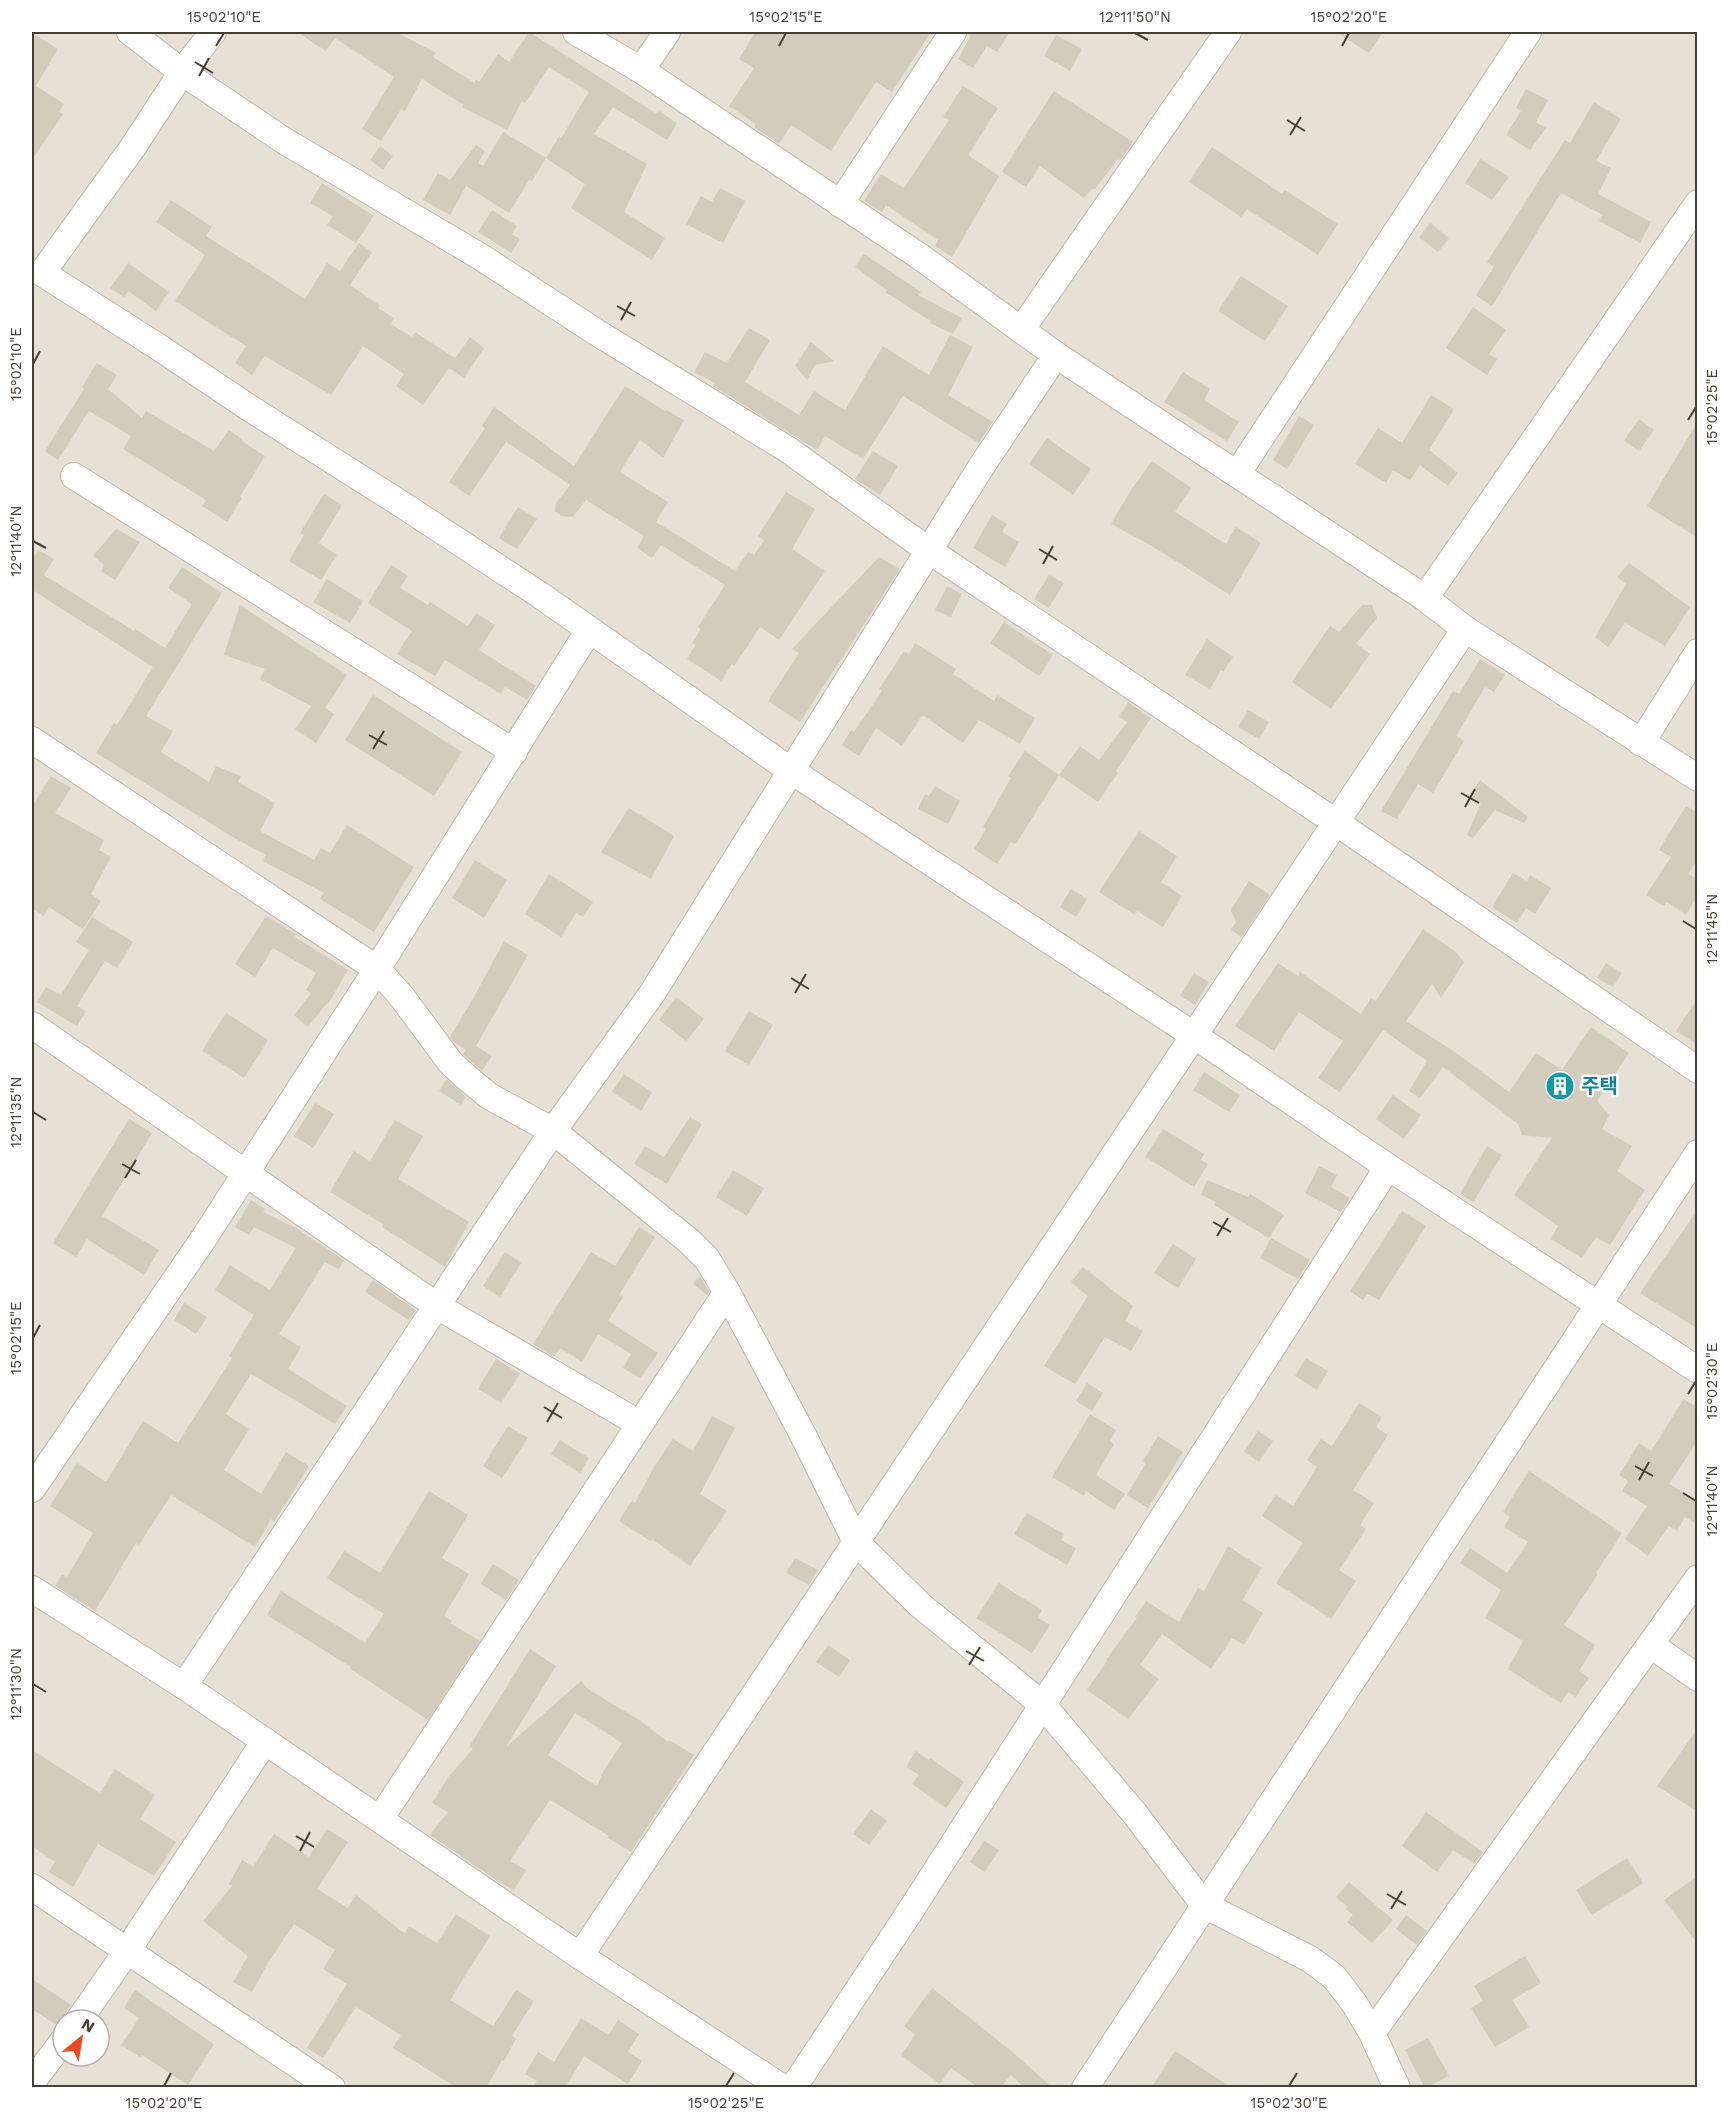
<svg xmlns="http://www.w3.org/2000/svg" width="1729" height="2119" font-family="'Work Sans','Noto Sans KR',sans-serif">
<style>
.residential{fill:#e6e1d4;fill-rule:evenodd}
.building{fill:#d3cbbc;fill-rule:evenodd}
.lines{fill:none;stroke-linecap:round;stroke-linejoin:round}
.minor-casing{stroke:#bdb7a9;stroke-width:28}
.minor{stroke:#fff;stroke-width:26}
.ticks{fill:none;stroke:#453f35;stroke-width:2}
.labels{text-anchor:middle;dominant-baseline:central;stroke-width:5;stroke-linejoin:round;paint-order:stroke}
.culture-label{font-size:20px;font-weight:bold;fill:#0d838f;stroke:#fff;text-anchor:start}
.neatline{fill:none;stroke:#453f35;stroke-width:2}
.ticks-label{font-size:15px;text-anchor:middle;fill:#453f35}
</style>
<rect width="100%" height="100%" fill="#f2efe6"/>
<path class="residential" d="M32 32H1697V2087L32 2088ZM63 2020H99V2056H63Z"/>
<g class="building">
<path d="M297 32H396L436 53 433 57 475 83 476 80 479 82 498 54 509 62 529 32 657 114 659 111 677 123 667 140 613 107 594 134 647 164 624 212 665 238 652 260 571 208 585 184 546 158 559 136 561 138 589 92 549 67 525 103 522 101 507 130 462 107 464 105 422 79 405 111 401 109 381 141 362 129 394 77 335 38 326 51Z"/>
<path d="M755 32H931L892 92 876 82 831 151 791 125 779 144 754 127 756 124 729 106 754 68 739 59Z"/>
<path d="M968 32H1010L997 52 987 46 973 68 958 59 971 36Z"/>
<path d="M1336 32H1383L1369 53Z"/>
<path d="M32 33 58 49 36 86 64 104 59 112 63 114 32 160Z"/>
<path d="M1056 35 1082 49 1070 71 1044 56Z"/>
<path d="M963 86 998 108 968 155 999 176 952 257 935 246 938 240 886 205 882 212 864 201 881 174 904 188 949 120 943 117Z"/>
<path d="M1526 89 1548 100 1536 122 1546 128 1530 150 1506 135 1521 111 1516 108Z"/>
<path d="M1054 91 1133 142 1120 161 1118 159 1095 189H1092L1084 198 1040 166 1026 187 1002 172Z"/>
<path d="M1594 102 1621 119 1596 161 1611 168 1598 194 1651 222 1640 243 1599 221 1603 215 1561 193 1492 306 1476 295 1494 267 1487 262 1565 140 1570 143Z"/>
<path d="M503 132 546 158 532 181 529 180 509 213 466 186 450 215 423 200 438 173 450 180 476 145 485 151 478 163 483 166Z"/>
<path d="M380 146 393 156 383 170 370 160Z"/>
<path d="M1212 147 1282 194 1285 190 1338 224 1318 255 1247 209 1241 217 1189 182Z"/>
<path d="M1480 159 1509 177 1492 200 1465 183Z"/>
<path d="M322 183 374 216 356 243 327 225 333 216 310 203Z"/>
<path d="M720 188 745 201 723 243 686 224 701 196 712 202Z"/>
<path d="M171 200 212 227 206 236 305 299 327 263 340 271 359 243 372 252 350 285 379 305 378 308 394 318 391 324 412 337 415 332 455 358 470 337 484 348 464 378 449 368 423 405 396 386 404 374 363 346 331 395 265 356 252 375 235 363 246 346 175 301 205 255 156 222Z"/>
<path d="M492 210 517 226 512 234 520 239 511 253 478 232Z"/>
<path d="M1430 223 1449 238 1438 252 1419 237Z"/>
<path d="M864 254 921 292 918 295 962 318 953 334 930 323 931 321 885 292 887 290 855 267Z"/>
<path d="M128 263 169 292 156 311 128 291 124 297 110 288Z"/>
<path d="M1241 276 1288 306 1265 341 1218 311Z"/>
<path d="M1473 307 1506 330 1489 354 1497 359 1487 375 1446 348Z"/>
<path d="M749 328 770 340 745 382 799 415 814 391 845 410 883 346 929 375 950 335 973 347 948 395 993 422 979 443 903 396 863 459 825 436 817 450 713 386 715 383 694 372 705 352 727 363Z"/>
<path d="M811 342 834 361 815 365 807 380 795 366Z"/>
<path d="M97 363 117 375 108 389 142 418 146 411 214 451 229 430 243 440 242 441 265 456 240 496 242 498 227 522 202 506 206 500 123 449 131 436 89 411 58 460 45 451 84 389 82 387Z"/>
<path d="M1183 372 1210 389 1204 400 1239 422 1227 441 1164 402Z"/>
<path d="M625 386 665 411 666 410 684 420 663 458 640 440 620 472 668 502 656 522 735 571 748 552 754 555 764 540 758 536 786 492 815 509 792 549 825 571 779 640 760 627 734 666 732 664 721 681 687 659 696 645 692 643 701 629 698 627 725 585 661 545 652 558 637 548 644 536 586 500 573 517 561 516 555 511 556 503 570 485 506 442 469 496 449 482 485 428 482 426 494 407 574 466Z"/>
<path d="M1431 395 1454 409 1429 450 1458 473 1448 486 1420 465 1410 480 1393 470 1386 483 1355 464 1378 428 1402 443Z"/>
<path d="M1299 416 1314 425 1287 469 1273 460Z"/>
<path d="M1639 419 1654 430 1639 451 1624 441Z"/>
<path d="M1698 421V538L1647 506Z"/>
<path d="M1047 438 1091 469 1073 495 1029 464Z"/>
<path d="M873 451 898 466 880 495 855 479Z"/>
<path d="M1152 461 1191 488 1175 512 1226 544 1236 527 1261 543 1230 595 1152 546 1111 524 1131 490Z"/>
<path d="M324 494 342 505 319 543 337 555 321 580 289 561 304 535 300 533Z"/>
<path d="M518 507 537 519 517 549 499 538Z"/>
<path d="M992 515 1007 524 1002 532 1019 542 1005 567 973 548Z"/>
<path d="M116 529 140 542 115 580 101 571 104 565 93 556Z"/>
<path d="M38 550 54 559 44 575 134 631 135 629 165 648 192 604 168 588 182 567 222 593 146 716 173 731 161 752 209 782 216 766 241 776 238 782 275 803 260 831 314 860 321 848 330 853 347 825 414 867 374 932 320 899 324 893 263 861 266 855 236 839 96 753 114 723 117 725 153 667 34 591 32 595V560Z"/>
<path d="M879 557 900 569 800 722 768 701 799 653 792 649Z"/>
<path d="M1629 563 1690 607 1665 646 1625 623 1608 647 1595 637 1626 584 1617 577Z"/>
<path d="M391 565 408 576 400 588 428 605 430 602 468 626 476 613 495 625 479 650 536 686 527 700 505 687 501 694 445 660 435 676 397 654 412 631 368 603Z"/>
<path d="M1049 575 1064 583 1049 608 1034 599Z"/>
<path d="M327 579 363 601 350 623 313 602Z"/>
<path d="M947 586 962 594 951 617 935 610Z"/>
<path d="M240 605 347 675 325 708 334 714 316 743 295 729 311 706 260 679 265 669 224 655Z"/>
<path d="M1362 605H1372L1377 618 1356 644 1370 654 1331 709 1292 682 1330 626 1339 632Z"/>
<path d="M1004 622 1053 655 1039 676 990 643Z"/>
<path d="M1207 639 1233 657 1223 672 1221 670 1210 689 1185 675Z"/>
<path d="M915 643 956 669 953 674 994 701 997 695 1035 718 1020 744 979 720 963 743 924 716 921 717 902 746 876 728 859 756 842 745 851 730 854 732 882 691 879 689 904 651 909 654Z"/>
<path d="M1480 659 1505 675 1494 692 1485 687 1456 736 1464 741 1433 793 1418 784 1397 819 1381 811 1453 691 1459 694Z"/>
<path d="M373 695 462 752 434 796 345 740Z"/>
<path d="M1128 702 1151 718 1116 771 1118 773 1098 802 1059 775 1080 746 1099 760 1127 722 1119 717Z"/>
<path d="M1248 710 1269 722 1259 739 1238 727Z"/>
<path d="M1025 751 1059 775 1016 844 1011 842 997 864 974 849 986 829 983 827 1011 778 1008 776Z"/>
<path d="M51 776 71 788 55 813 104 840 99 850 111 857 91 894 101 901 83 929 49 907 44 916 32 908V807Z"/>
<path d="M1480 780 1528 817 1524 823 1495 810 1473 838 1467 835 1481 803 1468 797Z"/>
<path d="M935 786 960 801 948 824 918 809 925 794 929 796Z"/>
<path d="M1686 806 1698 813V859L1688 874 1698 879V895L1686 915 1667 902 1664 906 1646 895 1671 857 1659 850Z"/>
<path d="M629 808 674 836 651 879 601 852Z"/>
<path d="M1139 831 1177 856 1161 882 1182 896 1163 927 1137 911 1135 915 1099 892Z"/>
<path d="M475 860 507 880 484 918 452 898Z"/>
<path d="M1513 873 1527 881 1530 875 1551 888 1535 914 1526 908 1517 923 1492 907Z"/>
<path d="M549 874 593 902 583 917 576 913 561 937 525 914Z"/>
<path d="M1249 881 1270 895 1242 937 1231 930 1236 922 1231 910Z"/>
<path d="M1071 889 1087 899 1076 917 1060 907Z"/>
<path d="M266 916 297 935 295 937 306 944 348 970 328 1004 327 1003 308 1027 294 1015 311 993 306 990 316 973 273 948 255 977 235 964Z"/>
<path d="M92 917 133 942 117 968 105 961 77 1006 86 1011 77 1026 37 1002 46 987 61 995 89 950 76 942Z"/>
<path d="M1423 929 1456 952 1464 962 1441 998 1432 984 1406 1021 1452 1050 1509 1092 1536 1053 1562 1070 1591 1027 1629 1053 1597 1101 1609 1115 1602 1129 1632 1146 1617 1171 1645 1190 1610 1245 1596 1237 1582 1258 1551 1239 1558 1226 1514 1195 1530 1171 1532 1172 1531 1169 1552 1138 1522 1135 1518 1124 1443 1067 1420 1098 1409 1091 1427 1061 1383 1030 1340 1092 1318 1078 1343 1041 1299 1012 1274 1051 1235 1026 1278 963 1298 976 1300 972 1361 1014 1371 998 1376 1001Z"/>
<path d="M504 941 528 955 476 1046 492 1056 482 1071 463 1054 466 1050 455 1043 450 1037 474 997Z"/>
<path d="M1606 963 1622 973 1613 987 1597 978Z"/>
<path d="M1194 973 1209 982 1195 1005 1180 996Z"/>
<path d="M676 997 704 1019 686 1041 659 1020Z"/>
<path d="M1698 998V1045L1676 1031Z"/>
<path d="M749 1011 773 1025 749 1065 725 1051Z"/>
<path d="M226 1013 268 1040 244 1078 202 1051Z"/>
<path d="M1204 1072 1240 1095 1229 1112 1193 1090Z"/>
<path d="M624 1074 652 1092 641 1111 612 1092Z"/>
<path d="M447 1079 466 1097 461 1105 439 1091Z"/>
<path d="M1393 1095 1421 1115 1404 1139 1376 1119Z"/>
<path d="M315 1103 334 1114 313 1148 294 1136Z"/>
<path d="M690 1117 702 1124 667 1184 634 1164 645 1146 664 1157Z"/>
<path d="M129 1119 152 1133 102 1216 159 1250 144 1275 87 1239 76 1257 53 1243Z"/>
<path d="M395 1120 423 1136 398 1179 469 1222 445 1267 382 1227 383 1224 330 1192 354 1151 370 1161Z"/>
<path d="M1163 1129 1204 1154 1201 1160 1208 1164 1194 1187 1145 1157Z"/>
<path d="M1487 1146 1502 1155 1473 1202 1460 1194Z"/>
<path d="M1319 1166 1337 1175 1331 1187 1350 1198 1341 1212 1305 1193Z"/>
<path d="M733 1170 764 1188 747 1216 716 1197Z"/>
<path d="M1207 1180 1248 1197 1250 1194 1284 1215 1269 1238 1214 1205 1216 1202 1201 1195Z"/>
<path d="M251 1200 265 1209 263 1212 294 1227 344 1260 339 1269 325 1262 279 1334 301 1347 288 1369 347 1406 335 1424 251 1374 226 1414 249 1429 224 1470 261 1494 286 1452 309 1466 274 1522 271 1519 255 1547 171 1495 139 1545 136 1543 95 1611 55 1586 62 1574 67 1577 93 1533 50 1506 77 1463 106 1482 143 1421 178 1443 232 1358 229 1356 254 1315 215 1290 230 1265 270 1290 296 1248 254 1227 249 1235 235 1227Z"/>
<path d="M1698 1209V1329L1640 1293Z"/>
<path d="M1402 1211 1426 1226 1379 1300 1367 1294 1363 1300 1350 1291Z"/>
<path d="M639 1227 655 1237 619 1295 623 1297 608 1321 658 1353 640 1378 623 1368 631 1354 598 1334 582 1362 560 1348 554 1357 533 1344 591 1252 615 1266Z"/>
<path d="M1271 1238 1310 1260 1298 1279 1260 1258Z"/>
<path d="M1173 1244 1196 1259 1178 1288 1154 1273Z"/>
<path d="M505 1252 521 1263 500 1297 483 1286Z"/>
<path d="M1083 1267 1133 1306 1125 1321 1143 1331 1131 1351 1105 1337 1075 1384 1044 1366 1088 1296 1071 1282Z"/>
<path d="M700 1276 709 1292 707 1295 693 1284Z"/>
<path d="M373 1280 416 1310 409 1320 365 1292Z"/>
<path d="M184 1303 207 1317 196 1334 174 1320Z"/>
<path d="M1306 1358 1328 1371 1317 1390 1295 1376Z"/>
<path d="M496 1359 520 1374 501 1403 478 1389Z"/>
<path d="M1087 1383 1103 1393 1092 1411 1076 1401Z"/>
<path d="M1684 1399 1698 1408V1440L1669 1484 1698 1501V1525L1685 1517 1677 1531 1669 1526 1648 1556 1625 1539 1647 1506 1622 1491 1628 1481 1619 1475 1639 1443 1651 1451Z"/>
<path d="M1359 1403 1382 1417 1376 1427 1388 1435 1353 1490 1374 1503 1360 1525 1366 1529 1339 1570 1356 1581 1331 1619 1276 1583 1303 1543 1262 1516 1276 1495 1293 1506 1317 1467 1307 1460 1321 1439 1332 1446Z"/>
<path d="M1090 1414 1116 1430 1110 1441 1114 1444 1096 1475 1125 1494 1114 1510 1086 1491 1084 1496 1052 1477Z"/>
<path d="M712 1416 735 1428 700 1494 727 1511 690 1566 652 1539 650 1541 619 1521 632 1501 635 1503 654 1467 673 1439 693 1451Z"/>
<path d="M508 1426 528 1438 502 1478 483 1466Z"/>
<path d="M1258 1431 1273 1441 1259 1462 1244 1452Z"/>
<path d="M1158 1436 1183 1452 1148 1508 1127 1495 1146 1463 1143 1461Z"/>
<path d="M560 1440 589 1458 580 1473 551 1454Z"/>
<path d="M1529 1471 1622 1533 1596 1573 1598 1574 1564 1625 1595 1645 1579 1671 1589 1678 1576 1697 1568 1692 1561 1703 1508 1669 1523 1641 1485 1618 1501 1590 1460 1563 1470 1548 1507 1573 1528 1542 1504 1527 1510 1517 1503 1512Z"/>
<path d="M429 1491 468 1515 442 1558 469 1574 444 1616 452 1621 450 1623 480 1641 428 1720 349 1668 351 1667 267 1615 281 1591 365 1643 384 1614 327 1578 344 1551 380 1573Z"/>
<path d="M1027 1513 1064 1534 1061 1540 1076 1548 1067 1565 1014 1534Z"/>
<path d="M1228 1546 1262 1568 1242 1600 1263 1613 1244 1645 1232 1638 1211 1669 1162 1634 1140 1665 1159 1679 1128 1719 1087 1690 1107 1661 1106 1660 1137 1618 1135 1617 1146 1601 1179 1622 1198 1588 1204 1591Z"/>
<path d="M795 1558 818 1570 809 1585 786 1573Z"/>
<path d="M493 1564 519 1580 506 1600 481 1584Z"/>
<path d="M999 1583 1042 1610 1038 1618 1050 1625 1032 1653 976 1618Z"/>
<path d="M828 1645 850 1660 839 1677 816 1662Z"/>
<path d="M530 1649 556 1666 506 1747 581 1681 588 1689 639 1720 668 1742 669 1740 694 1755 631 1852 608 1838 609 1836 550 1800 510 1861 526 1870 514 1890 496 1880 430 1835 448 1812 432 1803 449 1776 473 1749 469 1747ZM575 1713 622 1743 603 1772 597 1786 548 1755Z"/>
<path d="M1698 1728V1812L1657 1786Z"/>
<path d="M32 1750 100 1793 115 1769 155 1795 140 1819 176 1842 154 1876 98 1844 73 1887 49 1872 55 1862 32 1846Z"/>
<path d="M916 1751 929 1760 930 1758 964 1782 946 1808 912 1784 919 1775 906 1767Z"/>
<path d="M871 1809 887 1821 869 1845 853 1834Z"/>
<path d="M1426 1812 1483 1852 1475 1864 1453 1850 1437 1872 1402 1846Z"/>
<path d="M327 1829 348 1842 317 1889 348 1908 356 1895 405 1934 409 1926 437 1943 456 1914 490 1936 450 2000 493 2026 516 1990 534 2001 512 2036 516 2039 504 2061 502 2060 486 2088H458L443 2079 393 2048 401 2035 356 2007 323 2058 307 2048 347 1984 323 1969 335 1950 294 1924 268 1963 252 1992 233 1982 248 1956 203 1921 232 1886 229 1884 242 1860 253 1867 274 1834 309 1857Z"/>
<path d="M984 1841 999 1850 985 1872 970 1862Z"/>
<path d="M1627 1858 1643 1883 1592 1915 1576 1890Z"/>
<path d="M1698 1876V1944L1664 1900Z"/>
<path d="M1349 1882 1393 1920 1372 1943 1347 1922 1353 1915 1345 1909 1348 1907 1336 1897Z"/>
<path d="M1406 1915 1427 1931 1417 1945 1396 1929Z"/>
<path d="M1525 1956 1541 1983 1512 2000 1529 2027 1495 2047 1471 2008 1483 2001 1474 1986Z"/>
<path d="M32 1979 71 2005 58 2026 32 2009Z"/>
<path d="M932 1988 1010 2050 1053 2088H1025L1011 2075 1000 2088H979L951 2068 940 2084 901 2055 915 2035 904 2026Z"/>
<path d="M135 1990 214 2044 188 2085 142 2055 140 2057 121 2045 139 2018 124 2008Z"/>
<path d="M581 2018 608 2035 618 2020 639 2034 628 2052 642 2061 628 2084 584 2056 565 2088H533L537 2081 525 2074 538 2052 554 2062Z"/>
<path d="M1428 2038 1449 2076 1425 2088 1405 2050Z"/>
<path d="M1175 2051 1232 2088H1151Z"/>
</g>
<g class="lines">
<g class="minor-casing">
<g id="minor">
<path d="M130 32 182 72 133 147 42 273 157 346 251 409 395 500 540 595 790 770 1195 1036 1388 1167 1698 1370"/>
<path d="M213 32 182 72 283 140 481 257 596 332 787 449 928 550 1337 823 1698 1070"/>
<path d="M576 32 641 70 919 256 1056 355 1425 598 1465 629 1698 778"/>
<path d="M641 70 667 32"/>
<path d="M840 204 953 32"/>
<path d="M1021 330 1228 32"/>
<path d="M1237 474 1528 32"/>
<path d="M74 476 514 752"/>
<path d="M1425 598 1698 203"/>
<path d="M32 740 377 969 402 997 450 1062 466 1077 489 1096 553 1131 689 1241 707 1259 727 1292 803 1435 856 1542 920 1605 1042 1704 1135 1814 1204 1905 1310 1959 1334 1977 1354 2003 1372 2033 1397 2088"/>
<path d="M1641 743 1698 652"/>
<path d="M32 1025 437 1306 640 1424"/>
<path d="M32 1489 204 1238 377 969 589 630"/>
<path d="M32 1589 184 1686 580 1956 783 2088"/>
<path d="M1651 1645 1698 1678"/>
<path d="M184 1686 553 1131 651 995 981 467 1056 355"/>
<path d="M380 1819 727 1292"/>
<path d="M32 1887 332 2088"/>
<path d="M580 1956 1465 629"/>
<path d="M79 2020 127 1951 265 1741"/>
<path d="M1372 2033 1698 1578"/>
<path d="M32 2082 63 2041"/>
<path d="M793 2088 909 1913 1388 1167"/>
<path d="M1085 2088 1698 1153"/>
</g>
</g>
<use href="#minor" class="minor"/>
</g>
<path class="ticks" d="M1135 33 1148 40M216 46 224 33M779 46 786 33M1342 46 1349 33M195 62 213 73M199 76 209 58M1287 120 1305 131M1290 135 1301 117M617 306 635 316M621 320 631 302M33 364 40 351M1688 420 1696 407M33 541 46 548M1039 549 1057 560M1043 564 1053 546M369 735 387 745M373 749 384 731M1461 793 1479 803M1465 807 1475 789M1683 921 1696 929M791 978 809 989M795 993 806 974M33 1112 46 1120M122 1164 140 1174M125 1178 136 1160M1213 1222 1231 1232M1217 1236 1228 1218M33 1338 40 1325M1688 1394 1696 1381M544 1407 562 1418M547 1422 558 1403M1635 1466 1653 1476M1639 1480 1649 1462M1683 1493 1696 1501M966 1651 984 1661M969 1665 980 1647M33 1684 46 1692M296 1836 314 1847M300 1851 310 1832M1387 1894 1406 1905M1391 1909 1402 1891M164 2086 171 2073M726 2086 734 2073M1289 2086 1297 2073"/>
<defs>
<g id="building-disc" transform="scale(1.5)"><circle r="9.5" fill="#0f9aa8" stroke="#fff"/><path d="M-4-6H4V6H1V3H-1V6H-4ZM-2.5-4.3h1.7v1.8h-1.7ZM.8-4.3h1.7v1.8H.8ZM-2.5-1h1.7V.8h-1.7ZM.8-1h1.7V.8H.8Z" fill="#fff"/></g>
</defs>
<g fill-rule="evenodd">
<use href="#building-disc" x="1560" y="1086"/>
</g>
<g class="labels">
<g class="culture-label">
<text x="1581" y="1086">주택</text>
</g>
</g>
<rect width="1729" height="2119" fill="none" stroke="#ffffff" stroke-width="66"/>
<g transform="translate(81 2038) rotate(30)"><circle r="28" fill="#ffffff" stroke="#b5b2ae" stroke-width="1.5"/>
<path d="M0-4.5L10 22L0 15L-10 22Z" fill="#f2481d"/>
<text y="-9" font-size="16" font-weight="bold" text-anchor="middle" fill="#453f35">N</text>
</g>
<rect x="33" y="33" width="1663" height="2053" class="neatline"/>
<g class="ticks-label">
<text x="224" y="22">15°02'10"E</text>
<text x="786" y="22">15°02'15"E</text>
<text x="1135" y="22">12°11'50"N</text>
<text x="1349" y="22">15°02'20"E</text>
<text transform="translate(16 364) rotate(-90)" y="5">15°02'10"E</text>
<text transform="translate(1712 407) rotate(-90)" y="5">15°02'25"E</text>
<text transform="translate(16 541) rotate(-90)" y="5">12°11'40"N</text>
<text transform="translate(1712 929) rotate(-90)" y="5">12°11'45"N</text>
<text transform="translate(16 1112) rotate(-90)" y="5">12°11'35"N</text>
<text transform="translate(16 1338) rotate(-90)" y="5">15°02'15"E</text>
<text transform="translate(1712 1381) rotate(-90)" y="5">15°02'30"E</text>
<text transform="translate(1712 1501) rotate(-90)" y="5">12°11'40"N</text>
<text transform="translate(16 1684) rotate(-90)" y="5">12°11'30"N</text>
<text x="164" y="2108">15°02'20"E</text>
<text x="726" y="2108">15°02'25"E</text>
<text x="1289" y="2108">15°02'30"E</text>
</g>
</svg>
